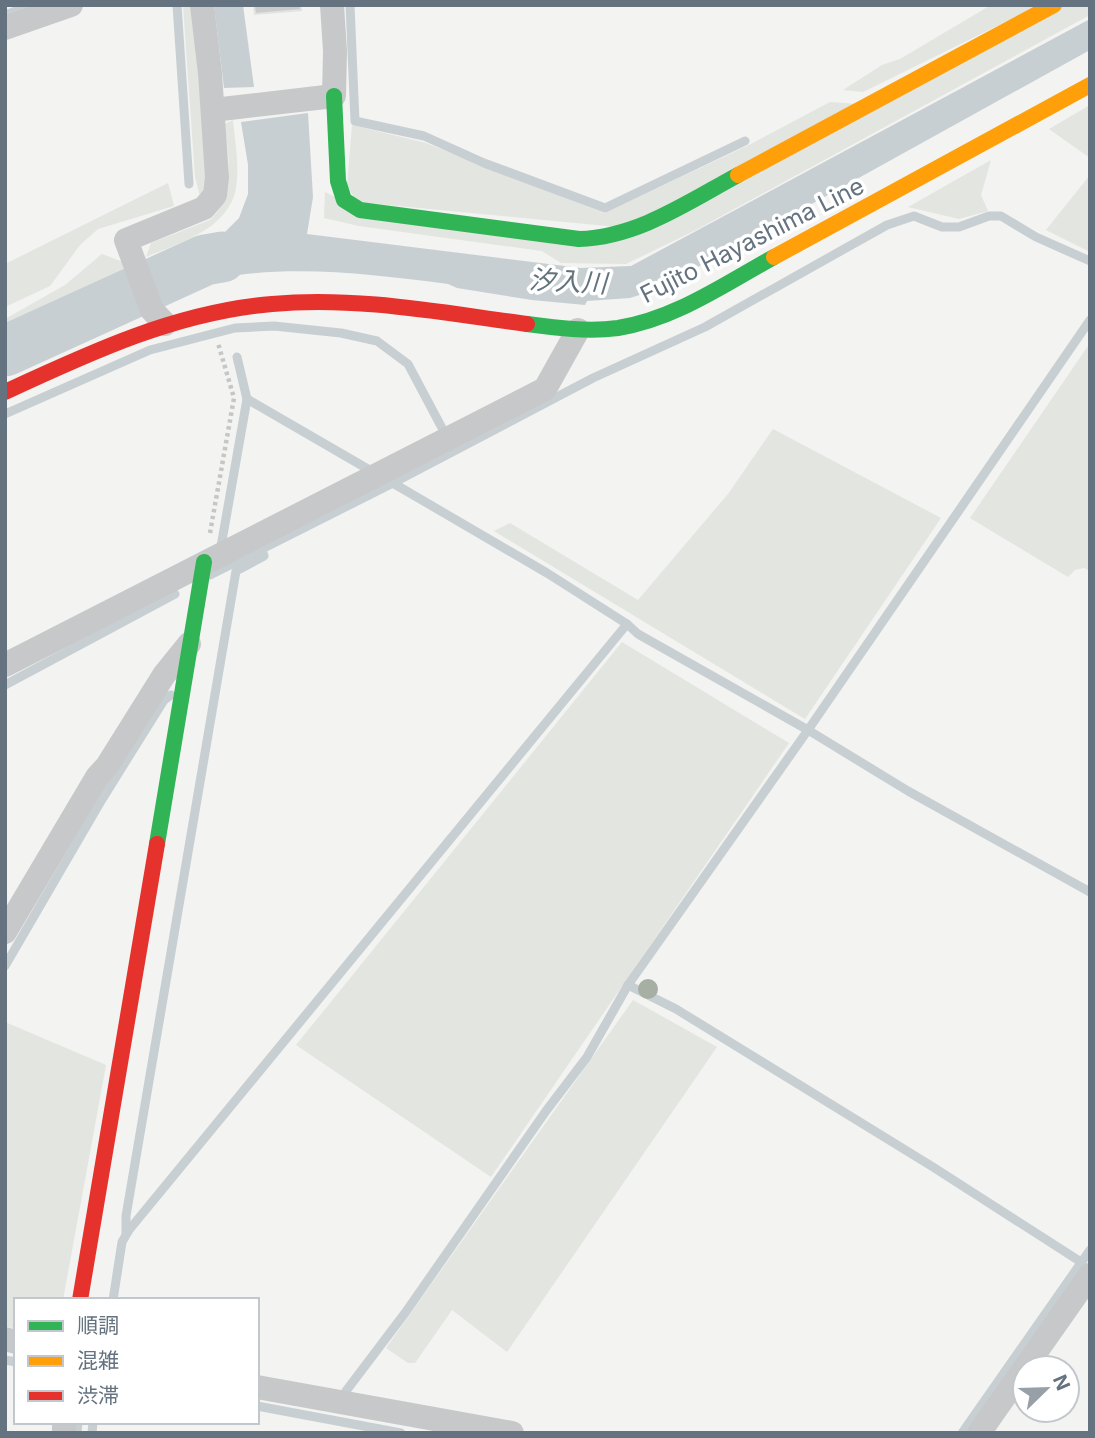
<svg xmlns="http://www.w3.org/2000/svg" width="1095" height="1438" font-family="Inter,'Noto Sans JP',sans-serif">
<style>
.green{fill:#e2e5e0}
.water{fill:#c8cfd2}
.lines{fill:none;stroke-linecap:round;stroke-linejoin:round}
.stream{stroke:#c8cfd2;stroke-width:9}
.river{stroke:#c8cfd2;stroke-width:51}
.building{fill:#cbcccc;stroke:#e2e2e1;stroke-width:2}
.path{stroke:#c5c6c6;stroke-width:4.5;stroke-dasharray:3.5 3.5;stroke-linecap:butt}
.street{stroke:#c7c8c9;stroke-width:24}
.fast{stroke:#30b455;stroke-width:16}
.slow{stroke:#ff9f0a;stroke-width:16}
.jam{stroke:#e5322d;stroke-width:16}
.tree{fill:#a5afa3}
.labels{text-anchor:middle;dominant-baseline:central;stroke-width:7;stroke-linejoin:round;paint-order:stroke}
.street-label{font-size:24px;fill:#65727f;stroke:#fff}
.water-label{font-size:26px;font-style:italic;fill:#61737c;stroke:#fff}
</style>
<rect width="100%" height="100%" fill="#f3f3f1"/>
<g class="green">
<path d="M183 5H193L207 164 205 190 200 196 195 177Z"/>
<path d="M991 5H1040L863 92 843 90 882 65 900 59Z"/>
<path d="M1063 5H1090V15L694 231 626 264 561 263 542 251 359 226 324 218 325 192 337 198 591 244Z"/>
<path d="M830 102 858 104 627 228 357 202 347 186 352 125 426 143 604 213 749 145Z"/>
<path d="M1090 105V158L1049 129Z"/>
<path d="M233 120C235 141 241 176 234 196 222 231 177 244 146 257L151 243 210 220C237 196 228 156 225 124Z"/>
<path d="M991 160 981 195 988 211 959 219 908 207Z"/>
<path d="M1090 175V252L1046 230Z"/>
<path d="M168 183 174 206 98 229 80 245 50 286 5 307V264Z"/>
<path d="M102 254 123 262 130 281 5 339V319L65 285Z"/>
<path d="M1090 343V571L1084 568 1075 570 1068 577 970 518Z"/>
<path d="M773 429 941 518 805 719 494 531 510 523 638 600 728 494Z"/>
<path d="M622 642 789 743 491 1177 296 1045Z"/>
<path d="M633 1000 717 1047 507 1352 452 1310 415 1363H408L386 1348Z"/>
<path d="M5 1022 106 1065 63 1300H16V1329L5 1326Z"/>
</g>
<g class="water">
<path d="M214 5H243L254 87 224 88Z"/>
<path d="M1090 19V50L658 289 630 298 587 301 585 305 532 300 457 288 448 284C352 272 253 259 161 294L152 269 220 237 239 218 248 194V165L241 122 308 113 313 197 307 234 581 268 631 266Z"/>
</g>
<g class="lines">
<g class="stream">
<path d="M177 5 189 184"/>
<path d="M350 5 355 121 424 136 484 163 605 208 745 141"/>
<path d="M5 15 32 5"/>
<path d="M247 399 373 472"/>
<path d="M5 414 150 350 235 328 274 326 341 333 377 341 408 364 442 428"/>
<path d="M391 482 547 573 627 624 638 634 808 730 908 791 1090 892"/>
<path d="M220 552 247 399 237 357"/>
<path d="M210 575 393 483 593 378 705 327 887 225 914 216 942 227H959L989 216H1001L1036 237 1090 261"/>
<path d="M5 685 175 594"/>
<path d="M5 966 101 801 164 700 171 695"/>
<path d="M628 985 676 1009 933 1167 1081 1262 1089 1276"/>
<path d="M126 1234V1216L236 571 264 556 262 550"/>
<path d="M113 1300 122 1242 129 1230 627 624"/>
<path d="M5 1360 16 1362"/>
<path d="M346 1391 405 1313 546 1111 587 1057 628 985 808 730 1090 320"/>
<path d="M257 1406 401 1433"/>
<path d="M77 1433 78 1422"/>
<path d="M92 1433 93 1422"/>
<path d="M962 1433 1090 1250"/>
</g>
<path class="river" d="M5 351 205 260 222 257"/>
</g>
<path class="building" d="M254 5H300L301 10 255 14Z"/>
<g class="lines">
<path class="path" d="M210 533 234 398 218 343"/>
<g class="street">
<path d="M5 28 71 5"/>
<path d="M213 110 334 96 335 51 332 5"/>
<path d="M165 324 152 310 126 240 204 208 215 195 217 177 210 73 202 5"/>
<path d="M5 665 545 389 578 330"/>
<path d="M5 932 97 777 107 766 164 675 189 644"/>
<path d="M5 1339 16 1342"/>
<path d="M257 1387 512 1433"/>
<path d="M64 1433V1422"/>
<path d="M979 1433 1090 1275"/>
</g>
<g class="fast">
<path d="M334 96 338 181 344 200 360 210 579 239C638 237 688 202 738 175"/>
<path d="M527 324C557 328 588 332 618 328 675 319 725 284 774 257"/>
<path d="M157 844 204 562"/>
</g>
<g class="slow">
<path d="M738 175 1054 5"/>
<path d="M774 257 1090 85"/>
</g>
<g class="jam">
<path d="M5 392C91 352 177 312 272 304 357 296 443 313 527 324"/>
<path d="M80 1300 157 844"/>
</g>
</g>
<circle class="tree" cx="648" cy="989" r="10"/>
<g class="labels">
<g class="street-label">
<text transform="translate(752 240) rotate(-27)">Fujito Hayashima Line</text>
</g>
<g class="water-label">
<text transform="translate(568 281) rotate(3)">汐入川</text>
</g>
</g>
<rect width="1095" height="1438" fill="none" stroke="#65727f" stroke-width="14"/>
<rect x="14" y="1298" width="245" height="126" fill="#ffffff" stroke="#c1c7cc" stroke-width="2"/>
<rect x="28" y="1321" width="35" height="10" fill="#30b455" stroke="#c1c7cc" stroke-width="2"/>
<text x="77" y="1333" font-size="21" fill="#65727f">順調</text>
<rect x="28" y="1356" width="35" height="10" fill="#ff9f0a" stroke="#c1c7cc" stroke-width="2"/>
<text x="77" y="1368" font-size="21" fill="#65727f">混雑</text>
<rect x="28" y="1391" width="35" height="10" fill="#e5322d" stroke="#c1c7cc" stroke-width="2"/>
<text x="77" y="1403" font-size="21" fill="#65727f">渋滞</text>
<g transform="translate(1046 1389) rotate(67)"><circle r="33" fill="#ffffff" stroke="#c1c7cc" stroke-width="2"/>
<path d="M0-5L12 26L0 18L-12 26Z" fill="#979fa7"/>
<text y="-10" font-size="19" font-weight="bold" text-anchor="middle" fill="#65727f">N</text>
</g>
</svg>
